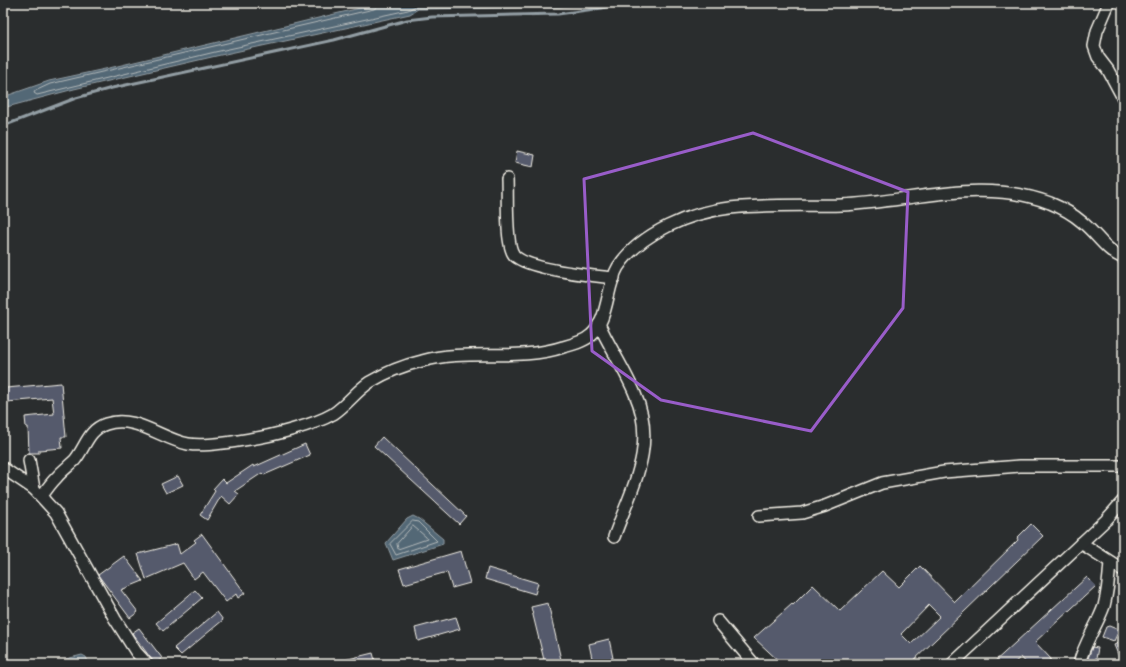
<svg xmlns="http://www.w3.org/2000/svg" width="1126" height="667" font-family="'Architects Daughter',sans-serif">
<style>
.water{fill:#536776;stroke:#939ea4}
.lines{fill:none;stroke-linecap:round;stroke-linejoin:round}
.shore{stroke:#b4baba;stroke-width:1}
.stream{stroke:#939ea4;stroke-width:3}
.building{fill:#555a6c;stroke:#f4f1e8;fill-rule:evenodd}
.minor-casing{stroke:#f4f1e8;stroke-width:14}
.minor{stroke:#2a2d2e;stroke-width:11}
.marked{fill:none;stroke:#995dc9;stroke-width:3;stroke-linejoin:round}
</style>
<rect width="100%" height="100%" fill="#2a2d2e"/>
<filter id="ink" filterUnits="userSpaceOnUse"><feTurbulence type="fractalNoise" baseFrequency=".025" numOctaves="2"/><feDisplacementMap in="SourceGraphic" scale="8" xChannelSelector="R" yChannelSelector="G"/><feConvolveMatrix kernelMatrix="1 2 1 2 8 2 1 2 1" color-interpolation-filters="sRGB"/></filter>
<g filter="url(#ink)">
<g class="water">
<path d="M381 3H595L559 7 418 9 410 14 216 56 74 89 3 108V97L49 81 105 69Z"/>
<path d="M413 516 419 519 443 539V544L393 560 386 543 407 519Z"/>
<path d="M82 655 86 657 89 664H62L66 659Z"/>
</g>
<g class="lines">
<g class="shore">
<path d="M377 3V7L374 9 50 84 35 91 34 93 37 95 215 52 408 10 418 5 564 3"/>
<path d="M413 521 418 522 437 541 396 555 390 544Z"/>
<path d="M413 526 426 537 427 539 398 549 397 544Z"/>
</g>
<path class="stream" d="M3 126 76 98 112 88 334 40 407 20 432 17 558 14 602 8 619 3"/>
</g>
<g class="building">
<path d="M517 151 535 155 533 167 515 163Z"/>
<path d="M61 383 66 437H61L62 448 39 450V453H29L28 427H26L25 417 54 414 52 398 7 402 6 388Z"/>
<path d="M382 437 466 516 459 524 374 446Z"/>
<path d="M305 444 310 455 264 475 262 473 235 491 239 494 230 504 221 496 207 520 200 515 215 491 213 489 222 479 226 483 253 465 254 467Z"/>
<path d="M178 476 183 485 166 493 161 484Z"/>
<path d="M1031 524 1043 536 910 664H782L754 638 792 604 793 605 813 585 840 611 882 571 899 587 920 566 955 602 1018 540 1017 538ZM929 605 940 616 911 644 901 634Z"/>
<path d="M202 534 245 593 238 598 236 594 226 602 203 572 194 579 183 563 146 579 138 554 177 544 180 554 196 542 194 540Z"/>
<path d="M461 551 470 583 452 588 447 572 404 584 399 569Z"/>
<path d="M124 556 143 581 121 590 138 612 130 618 98 575Z"/>
<path d="M488 568 538 583 535 594 485 579Z"/>
<path d="M1087 577 1096 586 1035 642 1051 659 1045 664H1027L1021 657 1013 664H992Z"/>
<path d="M195 590 202 598 163 631 156 623Z"/>
<path d="M548 603 562 664H545L531 607Z"/>
<path d="M217 612 223 620 181 655 174 648Z"/>
<path d="M456 617 460 629 418 641 415 628Z"/>
<path d="M1109 626 1119 630 1114 641 1102 637 1106 627Z"/>
<path d="M139 628 162 658 155 664 132 633Z"/>
<path d="M609 639 613 658 593 663 589 644Z"/>
<path d="M1123 641V664H1122L1114 645Z"/>
<path d="M1092 647 1098 648 1095 664H1086Z"/>
<path d="M373 653 376 664H341L340 661Z"/>
</g>
<g class="lines">
<g class="minor-casing">
<g id="minor">
<path d="M1109 3 1097 31 1094 46 1098 57 1108 70 1123 98"/>
<path d="M507 179C508 194 505 244 514 255 526 269 594 276 614 278"/>
<path d="M599 324C610 348 625 370 635 394 658 446 631 489 614 537"/>
<path d="M29 460 34 489"/>
<path d="M3 468 34 489 56 513 115 619 136 652 147 664"/>
<path d="M42 496C46 490 51 483 57 477 62 471 69 466 75 460 86 446 88 430 106 424 135 414 161 439 188 444 205 447 233 442 250 439 272 436 314 425 333 414 347 405 356 391 370 382 385 373 405 365 422 361 467 348 518 362 563 347 571 345 585 341 591 335 609 319 606 287 618 267 640 233 691 212 730 208 767 204 805 206 842 205 911 202 982 177 1050 203 1062 208 1073 214 1082 222 1097 234 1105 250 1123 258"/>
<path d="M759 516 802 513 825 506 882 483 944 472 1020 466H1123"/>
<path d="M1081 543 1123 570"/>
<path d="M718 621 754 664"/>
<path d="M952 664 1106 520 1123 501"/>
<path d="M1079 664C1084 643 1097 626 1104 606 1108 591 1109 577 1110 562"/>
</g>
</g>
<use href="#minor" class="minor"/>
</g>
</g>
<path class="marked" d="M753 133 908 192 903 308 811 431 661 400 592 351 584 179Z"/>
<rect width="1126" height="667" fill="none" stroke="#2a2d2e" stroke-width="16"/>
<rect x="8" y="8" width="1110" height="651" fill="none" stroke="#f4f1e8" stroke-width="1.5" filter="url(#ink)"/>
</svg>
